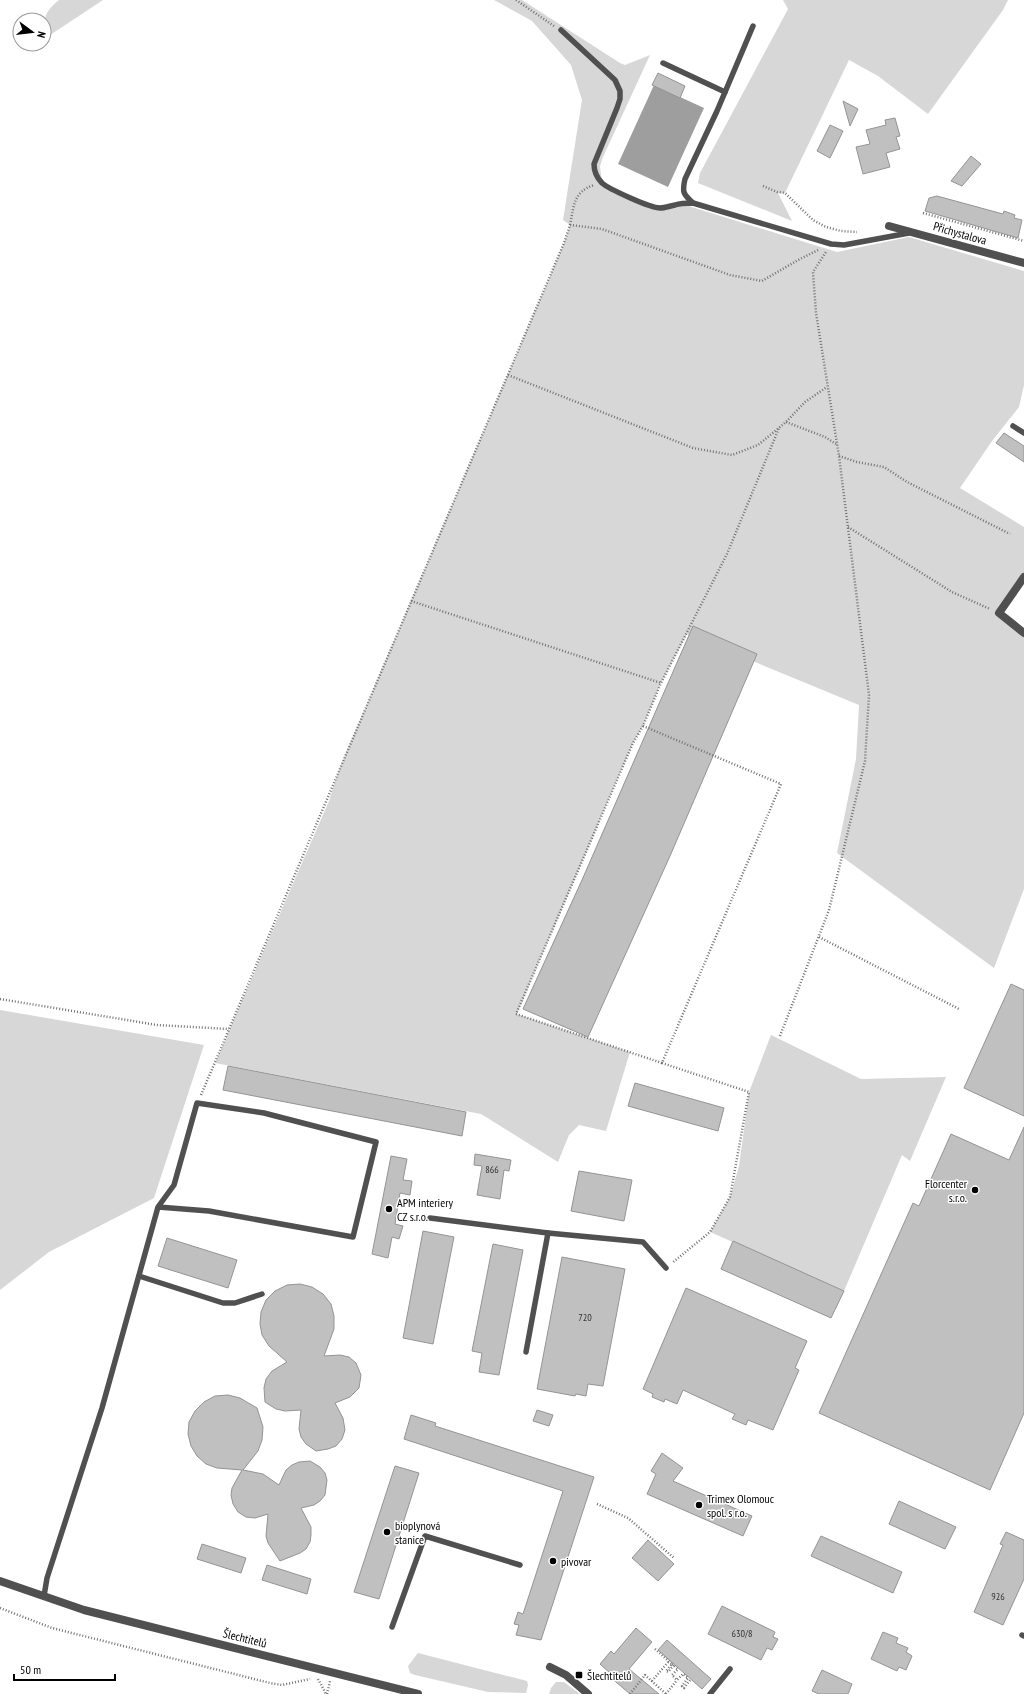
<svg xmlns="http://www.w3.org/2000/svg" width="1024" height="1694" font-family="'PT Sans Narrow',sans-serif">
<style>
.green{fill:#d7d7d7}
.water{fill:#9e9e9e}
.building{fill:#c0c0c0;stroke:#949494}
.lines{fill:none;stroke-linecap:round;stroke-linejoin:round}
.path{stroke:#727272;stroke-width:2.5;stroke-dasharray:1 2;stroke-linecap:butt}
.service{stroke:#505050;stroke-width:5.5}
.minor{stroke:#505050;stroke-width:8}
.tertiary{stroke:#505050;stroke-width:8}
.poi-dot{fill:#000;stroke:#fff;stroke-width:1.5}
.labels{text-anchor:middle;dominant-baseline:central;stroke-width:3;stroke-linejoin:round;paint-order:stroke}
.number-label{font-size:10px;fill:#303030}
.street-label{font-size:12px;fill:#000;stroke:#fff}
.poi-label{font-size:12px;fill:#000;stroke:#fff;text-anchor:start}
</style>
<rect width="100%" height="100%" fill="#fff"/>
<g class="green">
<path d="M59 0H103L44 39C44 19 43 13 59 0Z"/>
<path d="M494 0H522L620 63 625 65 650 55 603 157 600 166 602 183 650 206 682 204 837 252 909 237 1024 271V385L1019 407 992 441 960 488 1024 527V577L1000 613 1024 633V889L994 968 837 853 856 759 859 705 687 634 661 683 643 726 633 743 517 1014 630 1052 606 1131 579 1125 569 1135 558 1162 481 1114 215 1063 329 801 339 769 564 243 570 225 563 220 582 100 571 65 532 21Z"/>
<path d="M783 0H1008L1003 10 928 114 878 76 849 60 785 193H778L792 221 698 183 700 173 788 9Z"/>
<path d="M0 1010 204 1045 154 1198 49 1252 0 1290Z"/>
<path d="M771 1035 861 1079 946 1077 910 1161 902 1155 844 1291 710 1232 730 1197 739 1166 749 1092Z"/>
<path d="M418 1653 527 1681 528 1685 526 1693 488 1692 415 1675 410 1673 408 1666Z"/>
<path d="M556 1682H564L580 1694H549L551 1688Z"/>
</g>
<path class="water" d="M654 85 704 108 668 187 618 164Z"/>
<g class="building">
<path d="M658 73 685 86 680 98 652 85Z"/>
<path d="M843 101 858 109 850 126Z"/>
<path d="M895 118 900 136 896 137 900 149 886 153 890 167 863 174 856 147 870 144 866 130 886 125 885 120Z"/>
<path d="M830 125 843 131 830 158 817 151Z"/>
<path d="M971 156 981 164 962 186 951 181Z"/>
<path d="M937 196 1003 214 1004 211 1015 215 1014 218 1022 220 1018 238 925 211 929 198Z"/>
<path d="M1004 433 1024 446V462L996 443Z"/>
<path d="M693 626 757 654 670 856 588 1037 523 1009 582 880Z"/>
<path d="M1011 984 1024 990V1116L964 1088Z"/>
<path d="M228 1066 466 1112 462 1136 223 1090Z"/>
<path d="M635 1083 724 1108 718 1131 628 1106Z"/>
<path d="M1024 1127V1413L990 1490 819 1413 913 1203 919 1206 951 1134 1009 1160Z"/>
<path d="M475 1154 511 1160 509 1171 504 1170 500 1199 477 1195 482 1166 474 1165Z"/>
<path d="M391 1156 407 1159 403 1180 412 1181 410 1195 400 1193 395 1224 403 1226 399 1239 392 1237 388 1258 372 1254Z"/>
<path d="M579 1171 632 1180 624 1221 571 1211Z"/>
<path d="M423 1231 454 1237 433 1344 403 1338Z"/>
<path d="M167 1238 237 1260 228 1288 158 1266Z"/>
<path d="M733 1241 844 1291 831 1318 721 1269Z"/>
<path d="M493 1244 523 1250 499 1375 479 1372 482 1353 472 1351Z"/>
<path d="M562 1257 625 1269 603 1386 588 1384 586 1396 576 1394 575 1396 537 1389Z"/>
<path d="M300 1284 312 1287 323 1294 331 1304 334 1316V1329L324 1356 340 1355 349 1357 356 1363 361 1375 359 1388 350 1397 335 1403 343 1418 345 1430 342 1439 336 1446 328 1449 316 1451 306 1444 301 1437 299 1429 301 1410 285 1411 276 1409 265 1402 264 1388 266 1379 272 1371 287 1362 269 1346 262 1335 260 1324 261 1312 266 1300 275 1291 287 1285Z"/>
<path d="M686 1288 807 1341 795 1368 799 1370 773 1430 748 1420 746 1425 732 1419 735 1414 683 1390 677 1404 665 1399 664 1402 652 1397 653 1394 643 1389Z"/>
<path d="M228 1395 240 1398 257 1408 263 1427 262 1440 258 1451 243 1470 263 1474 279 1485 286 1470 292 1465 299 1462 310 1461 320 1467 325 1473 327 1480 325 1495 320 1501 314 1505 301 1508 311 1527V1535L310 1542 306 1549 300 1553 280 1561 268 1543 266 1536 268 1514 255 1518 246 1517 238 1512 233 1504 231 1495 232 1488 242 1470 217 1468 206 1464 197 1456 191 1446 188 1434 189 1422 195 1411 204 1402 215 1396Z"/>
<path d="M537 1410 553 1415 549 1426 533 1421Z"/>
<path d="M411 1415 436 1423 435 1426 594 1477 541 1640 516 1635 519 1625 514 1624 518 1612 523 1614 563 1491 404 1439Z"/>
<path d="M662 1453 683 1468 673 1481 752 1516 743 1536 647 1494 656 1474 651 1471Z"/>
<path d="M395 1466 419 1473 379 1599 354 1592Z"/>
<path d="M899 1501 956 1527 945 1549 889 1524Z"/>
<path d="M1006 1532 1024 1540V1579L1003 1625 974 1612 1003 1545 1000 1544Z"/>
<path d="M821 1536 902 1572 893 1593 811 1556Z"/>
<path d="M648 1540 674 1564 658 1581 632 1558Z"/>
<path d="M202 1544 246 1558 241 1573 197 1559Z"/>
<path d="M267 1565 311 1579 307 1594 262 1580Z"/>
<path d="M722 1606 775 1632 773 1637 778 1639 772 1650 767 1648 761 1660 708 1634Z"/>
<path d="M636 1628 652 1642 629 1669 659 1694H630L609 1676 611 1674 600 1664 611 1651 614 1654Z"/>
<path d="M883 1632 898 1638 896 1643 908 1648 906 1652 912 1656 906 1670 899 1667 897 1671 871 1659Z"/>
<path d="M667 1640 711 1679 702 1689 658 1650Z"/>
<path d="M822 1670 852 1684 848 1694H819L812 1691Z"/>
</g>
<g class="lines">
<g class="path">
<path d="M516 0 554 26"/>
<path d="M763 186 777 192 785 193 813 220 826 227 841 231 857 232"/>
<path d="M923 213 1024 241"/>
<path d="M570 225C574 206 573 192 594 185"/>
<path d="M508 375 693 448 732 455 758 445 786 422 805 402 827 387"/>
<path d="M786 422 825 437 836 444"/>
<path d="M839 456 857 462 884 467 907 482 1010 534"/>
<path d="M848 527 952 592 990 609"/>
<path d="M411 601 661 683"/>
<path d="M643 726 781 784 662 1063 749 1092 730 1197 710 1232 672 1263"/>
<path d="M819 937 959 1009"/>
<path d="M0 999 157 1025 229 1029"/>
<path d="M780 1036 829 910 865 761 869 695 839 456 816 313 813 272 826 252"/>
<path d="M662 1063 516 1014 633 743 643 726 661 683 727 554 779 428"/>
<path d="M201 1095 564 243 570 225 602 229 730 275 762 281 798 260 818 250"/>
<path d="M597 1504 628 1518 674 1558"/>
<path d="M0 1608 52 1628 270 1683 282 1685 310 1679"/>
<path d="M655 1649 672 1664 666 1671 668 1672 674 1665"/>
<path d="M672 1664 678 1669 672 1675 677 1680 683 1674 688 1678 682 1686 684 1688 691 1679"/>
<path d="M318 1679 326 1694"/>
<path d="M652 1681 669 1661"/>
<path d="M327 1694 330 1681"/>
<path d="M630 1694 645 1675 666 1694"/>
<path d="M666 1694 677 1680"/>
</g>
<g class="service">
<path d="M561 30 615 80 620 91V99L617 108 594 164C594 171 597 178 602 183 609 189 650 208 660 208 664 208 670 206 675 205 681 203 687 203 693 203L831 244 844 245 909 233"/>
<path d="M663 63 725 92"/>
<path d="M693 203C683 194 682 192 685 179L717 111 753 26"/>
<path d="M1013 426 1024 433"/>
<path d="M430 1218 548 1233"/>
<path d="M139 1276 223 1303H235L262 1294"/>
<path d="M526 1352 548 1233 643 1242 666 1268"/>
<path d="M44 1596 47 1578 102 1408 158 1207 209 1211 353 1237 376 1142 264 1113 197 1103 174 1185 158 1207"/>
<path d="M392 1627 425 1536 520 1565"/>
<path d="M1022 1635 1024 1636"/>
<path d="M710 1694 730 1669"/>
</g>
<g class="minor">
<path d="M889 226 1024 263"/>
<path d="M1024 577 999 613 1024 633"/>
<path d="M550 1667 566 1675 588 1694"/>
</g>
<path class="tertiary" d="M0 1581 84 1610 418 1694"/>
</g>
<g class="poi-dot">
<circle cx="975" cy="1190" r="4"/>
<circle cx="389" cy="1209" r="4"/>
<circle cx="699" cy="1505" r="4"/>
<circle cx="387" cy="1532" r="4"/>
<circle cx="553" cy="1561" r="4"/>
<rect x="575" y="1671" width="8" height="8" rx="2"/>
</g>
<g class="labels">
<g class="number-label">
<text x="492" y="1169">866</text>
<text x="585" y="1317">720</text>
<text x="998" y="1596">926</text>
<text x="742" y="1633">630/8</text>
</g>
<g class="street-label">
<text transform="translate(960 233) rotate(16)">Přichystalova</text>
<text transform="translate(245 1638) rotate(14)">Šlechtitelů</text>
</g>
<g class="poi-label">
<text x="967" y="1183" text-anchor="end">Florcenter<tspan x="967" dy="14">s.r.o.</tspan></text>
<text x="397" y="1202">APM interiery<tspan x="397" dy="14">CZ s.r.o.</tspan></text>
<text x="707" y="1498">Trimex Olomouc<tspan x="707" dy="14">spol. s r.o.</tspan></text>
<text x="395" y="1525">bioplynová<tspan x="395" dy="14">stanice</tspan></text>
<text x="561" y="1561">pivovar</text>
<text x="587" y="1675">Šlechtitelů</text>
</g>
</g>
<g transform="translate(32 32) rotate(105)"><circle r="19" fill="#ffffff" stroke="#999999"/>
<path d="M0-3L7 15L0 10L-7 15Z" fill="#000000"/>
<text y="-6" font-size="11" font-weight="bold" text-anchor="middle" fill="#000000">N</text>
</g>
<path d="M14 1674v6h101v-6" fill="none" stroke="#000000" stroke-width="2"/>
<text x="20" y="1674" font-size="12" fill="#000000" stroke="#ffffff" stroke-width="3" paint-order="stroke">50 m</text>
</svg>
